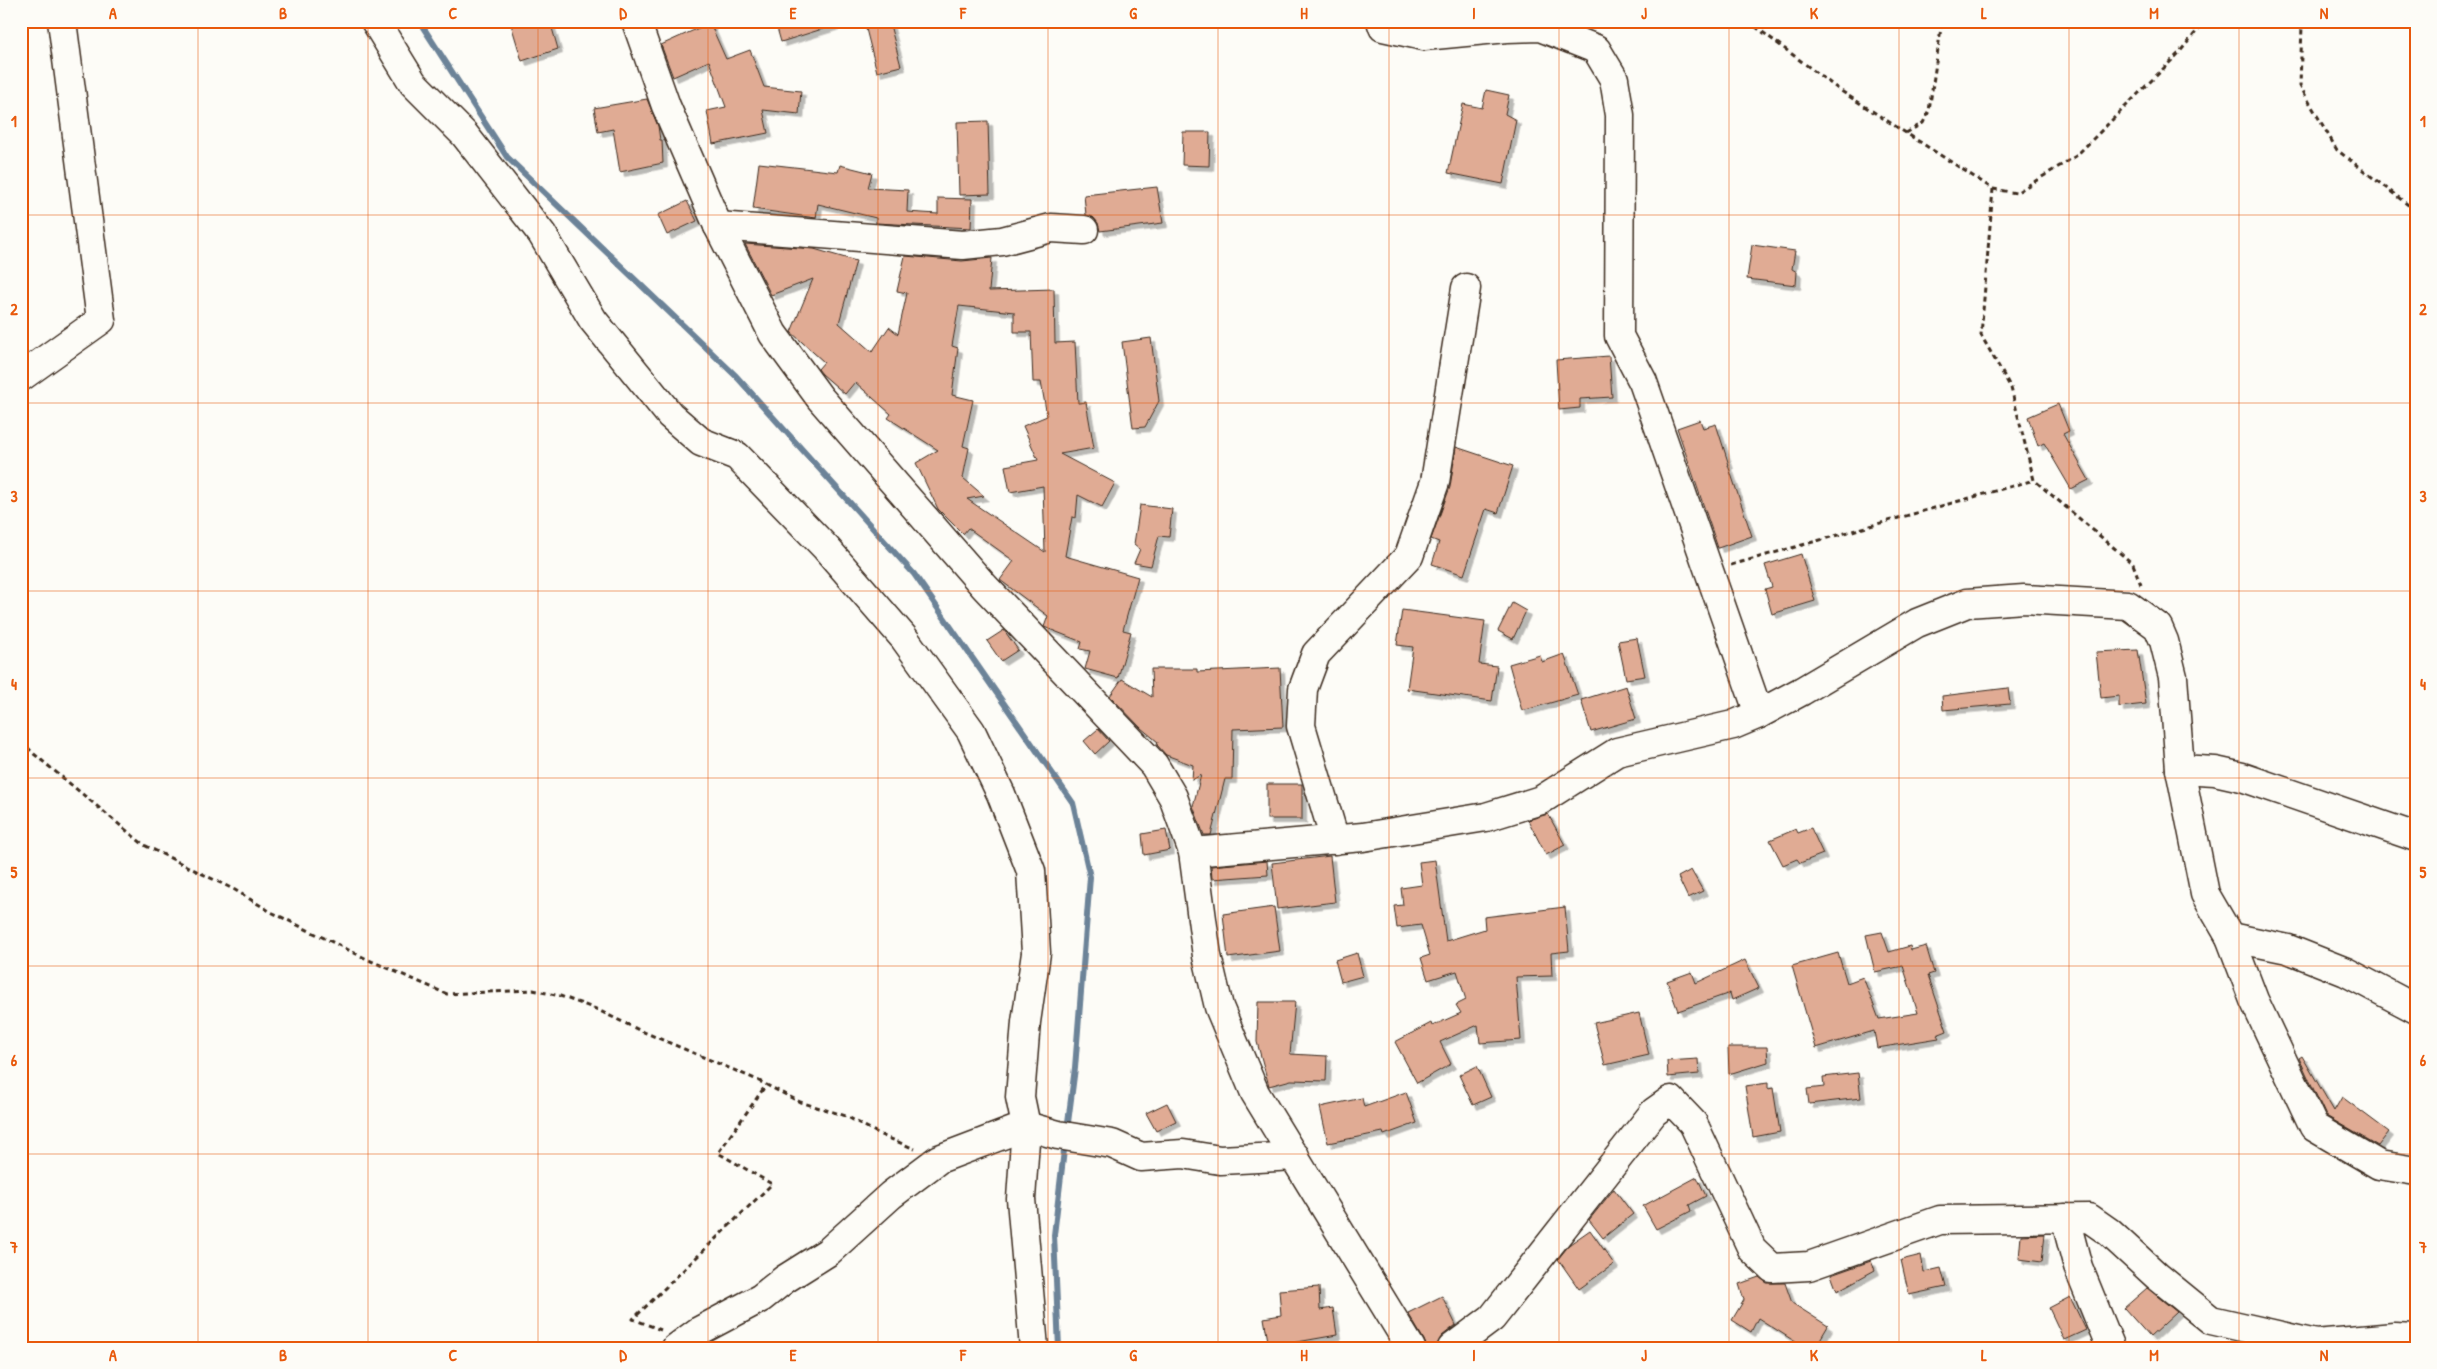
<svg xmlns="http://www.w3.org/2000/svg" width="2437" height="1369" font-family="'Patrick Hand',sans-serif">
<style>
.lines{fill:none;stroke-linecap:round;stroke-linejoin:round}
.stream{stroke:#6c8398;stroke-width:6}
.building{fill:#e0ab94;stroke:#3b2a1e;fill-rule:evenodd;filter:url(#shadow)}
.minor-casing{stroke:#3b2a1e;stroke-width:31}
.path{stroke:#3b2a1e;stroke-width:3;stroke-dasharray:5 4;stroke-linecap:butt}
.minor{stroke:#fdfcf7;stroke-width:28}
.grid{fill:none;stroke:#e8590c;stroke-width:1;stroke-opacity:0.55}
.neatline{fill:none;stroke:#e8590c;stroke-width:2}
.grid-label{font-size:16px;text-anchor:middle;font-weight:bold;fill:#e8590c}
</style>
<defs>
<filter id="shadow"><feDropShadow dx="4.5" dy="4.5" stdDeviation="0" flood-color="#0004"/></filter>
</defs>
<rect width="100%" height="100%" fill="#fdfcf7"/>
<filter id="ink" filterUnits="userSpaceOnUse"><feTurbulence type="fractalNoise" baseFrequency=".02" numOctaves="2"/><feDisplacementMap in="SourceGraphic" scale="10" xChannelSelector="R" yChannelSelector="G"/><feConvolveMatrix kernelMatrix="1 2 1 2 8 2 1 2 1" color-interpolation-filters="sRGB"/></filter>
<g filter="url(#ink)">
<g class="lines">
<g class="stream">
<path d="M419 21 507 157 736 376 914 574 1073 803 1090 877 1075 1068 1067 1130"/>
<path d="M1059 1348 1054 1235 1065 1142"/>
</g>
</g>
<g class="building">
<path d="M510 21H550L558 49 522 61Z"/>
<path d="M775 21H834L835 25 781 42Z"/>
<path d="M864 21H889L901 66 877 72Z"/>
<path d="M710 23 726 59 750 50 764 87 801 91 799 114 763 110 768 133 713 144 707 111 726 107 709 61 673 77 661 45Z"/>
<path d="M1486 90 1509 95 1505 114 1516 120 1503 184 1448 173 1463 104 1482 108Z"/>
<path d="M647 99 658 126 660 140H662L663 163 620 172 613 129 598 132 594 108Z"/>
<path d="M988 121 990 194 959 195 957 122Z"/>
<path d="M1183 132H1210L1209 166 1182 165Z"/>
<path d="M759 163 838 172 840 165 872 173 868 188 908 190 907 212 938 214V198L972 199 971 228 876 223V218L818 204 816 218 753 209Z"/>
<path d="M1157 187 1163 223 1100 231 1098 223 1093 217 1086 215 1084 195Z"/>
<path d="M687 201 697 221 667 235 658 215Z"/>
<path d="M745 244 814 249 856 261 839 323 872 352 889 327 898 334 907 293 897 291 905 256 962 261 992 258 989 291 1054 289 1055 343 1075 342 1078 403 1086 402 1094 448 1060 454 1115 483 1102 507 1078 495 1076 518 1072 517 1065 556 1138 577 1123 630 1131 632 1118 678 1085 669 1090 651 1080 649 1082 642 1044 627 1048 616 1000 580 1014 561 968 528 963 534 938 509 916 463 938 450 888 418 891 414 855 382 845 394 822 374 818 369 824 362 791 332 813 279 771 295ZM959 306 1014 312V332H1031L1033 382H1041L1047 416 1023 426 1038 460 1005 466 1010 492 1043 486 1045 552 967 499 984 496 963 478 969 448 963 446 973 400 952 395 958 348 952 346Z"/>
<path d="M1752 245 1795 251 1792 269 1797 272 1796 285 1747 279Z"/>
<path d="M1151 338 1159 401 1145 427 1133 428 1122 342Z"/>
<path d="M1609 356 1612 397 1580 399V408L1559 410 1556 360Z"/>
<path d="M2058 404 2069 431 2063 434 2089 480 2071 489 2044 443 2038 446 2028 417Z"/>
<path d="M1700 420 1703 428 1716 424 1729 465H1728L1752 536 1718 548 1677 428Z"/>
<path d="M1456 447 1513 466 1498 513 1486 509 1464 575 1432 564 1439 542 1431 539 1450 487Z"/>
<path d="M1140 505 1172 509 1169 537 1159 536 1151 566 1134 563 1140 549 1134 544Z"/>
<path d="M1801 554 1815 601 1772 614 1765 589 1772 587 1765 565Z"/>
<path d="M1512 603 1526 611 1513 639 1498 631Z"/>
<path d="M1402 610 1485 621 1479 664 1497 666 1492 701 1407 689 1413 647 1397 645Z"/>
<path d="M1004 630 1018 650 1001 661 987 641Z"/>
<path d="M1637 638 1645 676 1626 679 1618 641Z"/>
<path d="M2138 650 2146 704 2119 707V696L2101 698 2096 652Z"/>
<path d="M1564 654 1578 695 1522 711 1509 664 1540 655 1542 662Z"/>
<path d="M1280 668 1283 727 1233 729 1232 779H1225L1211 835H1204L1193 806 1201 775 1192 780 1193 765 1166 755 1157 745 1158 742 1141 728 1110 696 1122 679 1152 697 1151 669H1197V672Z"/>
<path d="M1626 686 1636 719 1591 732 1581 700Z"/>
<path d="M2008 688 2010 704 1943 710 1942 696Z"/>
<path d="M1098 729 1109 741 1095 754 1084 741Z"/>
<rect x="1267" y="784" width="35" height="35"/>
<path d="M1548 814 1565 845 1546 855 1528 820Z"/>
<path d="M1811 828 1823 854 1800 863 1797 859 1783 865 1770 840 1796 829 1798 833Z"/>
<path d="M1166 830 1170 850 1144 855 1142 834Z"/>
<path d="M1330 856 1335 902 1277 909 1272 863Z"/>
<path d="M1435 860 1446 941 1485 929 1484 917 1565 907 1569 951 1551 953 1552 976 1516 977 1521 1040 1480 1043 1478 1025 1440 1042 1451 1064 1417 1083 1395 1042 1431 1023 1432 1026 1461 1013 1456 1005 1466 1000 1457 971 1428 980 1421 958 1430 955 1421 925 1397 928 1394 906 1403 905 1401 888 1422 885 1419 862Z"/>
<path d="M1267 861 1268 875 1212 879 1211 866Z"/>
<path d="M1691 870 1703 891 1688 898 1678 877Z"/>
<path d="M1274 907 1280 951 1228 958 1223 914Z"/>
<path d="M1882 932 1889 952 1910 946 1911 950 1926 946 1934 973 1928 975 1947 1031 1937 1035 1939 1038 1877 1048 1874 1031 1816 1048 1792 966 1838 953 1847 983 1863 977 1879 1019 1918 1013 1903 966 1875 972 1866 935Z"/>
<path d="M1357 953 1363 976 1341 982 1335 960Z"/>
<path d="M1745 960 1759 988 1732 1000 1730 993 1678 1011 1667 981 1692 972 1696 983Z"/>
<path d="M1258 1002H1295L1290 1054 1327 1056 1326 1081 1291 1080 1269 1086 1257 1042Z"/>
<path d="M1639 1013 1649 1055 1605 1065 1594 1023Z"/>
<path d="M1728 1047H1767L1768 1062 1729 1074Z"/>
<path d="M2302 1056 2334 1111 2342 1097 2389 1132 2378 1146 2326 1116 2299 1058Z"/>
<path d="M1698 1059 1699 1074 1668 1077 1667 1061Z"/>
<path d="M1477 1066 1491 1097 1473 1105 1459 1075Z"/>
<path d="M1858 1073 1861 1098 1809 1104 1807 1089 1824 1087 1823 1077Z"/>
<path d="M1768 1083V1089L1773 1088 1780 1132 1753 1137 1745 1086Z"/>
<path d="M1406 1092 1417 1123 1384 1135 1383 1132 1328 1143 1320 1107 1362 1098 1364 1107Z"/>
<path d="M1167 1103 1176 1121 1156 1131 1146 1113Z"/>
<path d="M1697 1177 1706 1196 1689 1205 1691 1211 1656 1229 1643 1206Z"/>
<path d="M1614 1189 1633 1214 1603 1238 1589 1220Z"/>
<path d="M1590 1230 1614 1264 1579 1289 1558 1259 1570 1244Z"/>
<path d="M2045 1234 2042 1262 2019 1259 2021 1235Z"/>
<path d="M1921 1255 1924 1272 1941 1268 1946 1287 1909 1295 1901 1260Z"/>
<path d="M1871 1261 1875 1270 1837 1291 1831 1275Z"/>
<path d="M1759 1277 1767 1283H1785L1792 1303 1828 1326 1815 1348H1805L1758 1318 1751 1332 1732 1320 1744 1300 1739 1284Z"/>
<path d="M1319 1287 1320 1310 1333 1308 1337 1335 1269 1347 1264 1318 1281 1315 1279 1290Z"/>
<path d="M2147 1288 2177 1312 2150 1337 2124 1308Z"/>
<path d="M1442 1296 1456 1325 1442 1336 1437 1345 1427 1348 1424 1340 1408 1313Z"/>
<path d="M2070 1297 2086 1330 2064 1340 2049 1308Z"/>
</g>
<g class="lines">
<g class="minor-casing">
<g id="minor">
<path d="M375 21 413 83 464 134 542 234 593 320 670 415 701 442 737 456 826 548 904 638 971 731 1001 794 1031 871 1036 953 1026 1022 1020 1097 1026 1126 1021 1199 1034 1348"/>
<path d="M636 21 666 106 718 226 773 334 820 398 984 586 1154 765 1173 797 1193 852 1207 956 1219 1007 1255 1093 1411 1348"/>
<path d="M1381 21 1383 27 1424 36 1507 28 1540 27 1596 49 1614 79 1620 115 1619 336 1643 382 1759 714"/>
<path d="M718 226 963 245 1002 241 1051 228 1084 230"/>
<path d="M21 377 101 320 62 21"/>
<path d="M2180 769 2215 771 2242 777 2416 837"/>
<path d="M1335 840 1301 726 1303 689 1316 654 1409 556 1435 482 1466 288"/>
<path d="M1193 852 1363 837 1486 817 1541 800 1617 752 1733 725 1759 714 1802 691 1917 623 1967 603 2024 599 2128 605 2158 627 2164 641 2173 677 2180 769 2205 894 2230 937 2254 1000 2314 1127 2379 1165 2416 1171"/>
<path d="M2230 937 2288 949 2346 972 2416 1009"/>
<path d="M2065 1218 2078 1267 2111 1348"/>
<path d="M676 1348 699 1331 761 1298 785 1279 828 1252 891 1195 939 1159 1026 1126 1058 1135 1112 1144 1141 1157 1183 1154 1220 1160 1295 1156"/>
<path d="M1452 1348 1492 1318 1654 1112 1671 1100 1693 1123 1752 1249 1772 1268 1809 1266 1940 1220 2089 1218 2109 1232 2157 1276 2211 1320 2316 1344 2394 1337 2416 1338"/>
</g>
</g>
<g class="path">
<path d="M1748 21 1838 89 1906 133 1993 189 2016 193 2076 156 2178 54 2205 21"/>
<path d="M2300 21 2302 25 2300 86 2337 150 2416 211"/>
<path d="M1906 133 1923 123 1929 111 1942 21"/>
<path d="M1993 189 1981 335 2011 388 2034 480 2133 564 2141 585"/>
<path d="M1731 565 2034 480"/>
<path d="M21 741 34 754 144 845 235 890 271 912 369 960 447 994 533 990 560 996 596 1009 639 1030 755 1079 800 1102 846 1116 881 1135 915 1149"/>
<path d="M661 1330 633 1319 772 1184 718 1153 766 1085"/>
</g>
<use href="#minor" class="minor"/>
</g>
</g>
<path class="grid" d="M198 21V1348M368 21V1348M538 21V1348M708 21V1348M878 21V1348M1048 21V1348M1218 21V1348M1389 21V1348M1559 21V1348M1729 21V1348M1899 21V1348M2069 21V1348M2239 21V1348M21 215H2416M21 403H2416M21 591H2416M21 778H2416M21 966H2416M21 1154H2416"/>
<rect width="2437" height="1369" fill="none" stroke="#fdfcf7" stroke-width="55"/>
<rect x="28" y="28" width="2382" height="1314" class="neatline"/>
<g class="grid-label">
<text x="113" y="19">A</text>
<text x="283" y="19">B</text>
<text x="453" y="19">C</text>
<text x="623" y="19">D</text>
<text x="793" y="19">E</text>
<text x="963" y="19">F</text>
<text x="1133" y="19">G</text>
<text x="1304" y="19">H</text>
<text x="1474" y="19">I</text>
<text x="1644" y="19">J</text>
<text x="1814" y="19">K</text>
<text x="1984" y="19">L</text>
<text x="2154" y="19">M</text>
<text x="2324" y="19">N</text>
<text x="14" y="127">1</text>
<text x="2423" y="127">1</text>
<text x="14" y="315">2</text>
<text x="2423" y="315">2</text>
<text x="14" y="502">3</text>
<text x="2423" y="502">3</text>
<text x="14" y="690">4</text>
<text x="2423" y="690">4</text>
<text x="14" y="878">5</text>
<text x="2423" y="878">5</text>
<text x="14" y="1066">6</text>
<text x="2423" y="1066">6</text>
<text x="14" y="1253">7</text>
<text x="2423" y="1253">7</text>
<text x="113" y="1361">A</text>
<text x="283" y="1361">B</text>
<text x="453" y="1361">C</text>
<text x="623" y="1361">D</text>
<text x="793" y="1361">E</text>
<text x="963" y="1361">F</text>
<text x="1133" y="1361">G</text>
<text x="1304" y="1361">H</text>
<text x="1474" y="1361">I</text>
<text x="1644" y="1361">J</text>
<text x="1814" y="1361">K</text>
<text x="1984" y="1361">L</text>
<text x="2154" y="1361">M</text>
<text x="2324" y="1361">N</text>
</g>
</svg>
